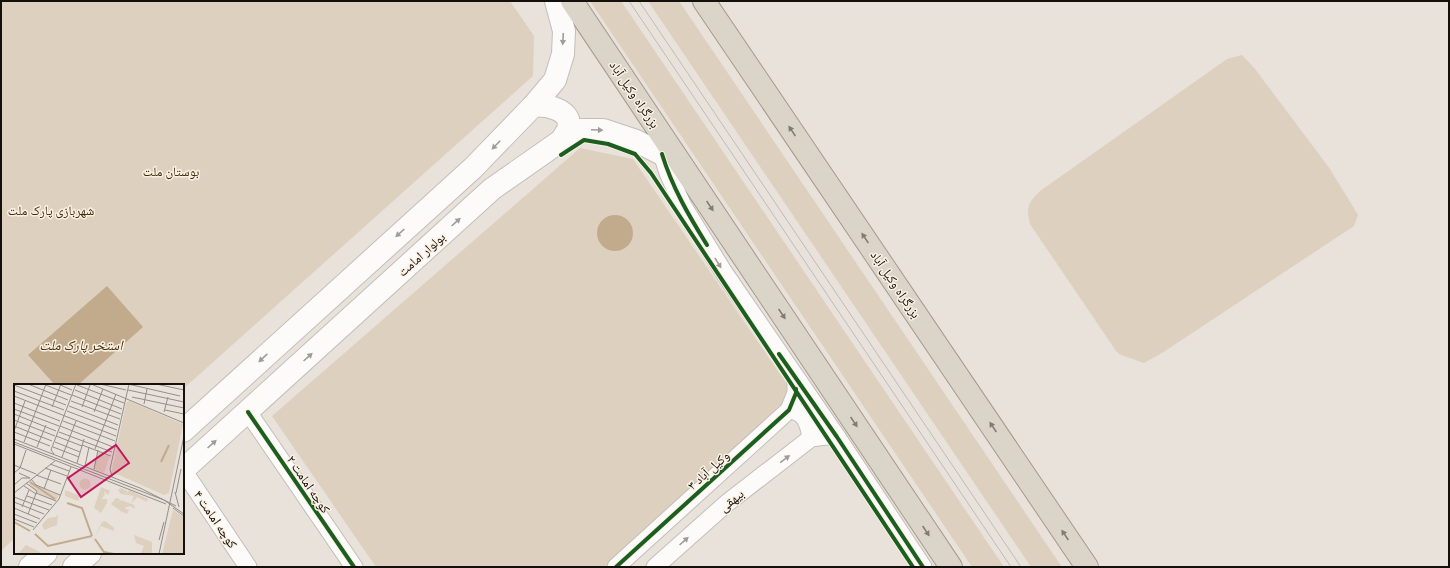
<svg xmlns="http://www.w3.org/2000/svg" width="1450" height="568" font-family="Cabin,'Noto Naskh Arabic',sans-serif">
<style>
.green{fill:#ded0be}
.water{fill:#c2ab8c}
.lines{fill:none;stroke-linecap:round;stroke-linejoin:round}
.street-casing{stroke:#c3beb9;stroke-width:19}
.secondary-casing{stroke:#c3beb9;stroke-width:24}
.highway-casing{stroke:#a59a8d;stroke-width:24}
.street{stroke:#fcfbfa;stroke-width:17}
.secondary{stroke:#fcfbfa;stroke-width:22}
.highway{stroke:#dbd4c9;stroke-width:22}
.tram{stroke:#bdbcba;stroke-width:1}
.cycleway-casing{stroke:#faf0e3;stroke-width:6}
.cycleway{stroke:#1b5e20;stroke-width:4}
.oneway{fill:#9f9d9a}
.oneway2{fill:#817b74}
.labels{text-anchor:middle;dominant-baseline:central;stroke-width:3;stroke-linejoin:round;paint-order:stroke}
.street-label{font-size:13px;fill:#130f0b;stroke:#faf0e3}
.park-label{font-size:13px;fill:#3f2805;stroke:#faf0e3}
.water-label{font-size:14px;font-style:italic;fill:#47300e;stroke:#faf0e3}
.inset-river{fill:none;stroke:#c2ab8c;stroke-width:2}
.inset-road{fill:none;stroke:#938e88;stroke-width:1}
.view{fill:#c2185b;fill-opacity:0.15;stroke:#c2185b;stroke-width:2}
.inset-edge{fill:none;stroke:#130f0b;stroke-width:2}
</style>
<rect width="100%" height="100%" fill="#e8e2db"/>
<g class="green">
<path d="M1 1H510L534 36 533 76 183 389V385H15V538L1 551Z"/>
<path d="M590 1H621L1004 567H972Z"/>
<path d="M648 1H679L1062 567H1031Z"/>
<path d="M1242 55 1255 69 1330 169 1358 215 1354 226 1162 353 1144 363 1121 355 1116 351 1030 224C1026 207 1028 203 1040 191L1227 59Z"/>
<path d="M580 148 633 159 795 396 604 567H376L272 416Z"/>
</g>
<g class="water">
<circle cx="615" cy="233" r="18"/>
<path d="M107 286 143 327 78 385H55L28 355Z"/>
</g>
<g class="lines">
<g class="street-casing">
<g id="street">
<path d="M662 154 668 173 683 206 723 271 837 437 923 567"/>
<path d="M789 410C805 411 809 424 811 438"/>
<path d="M248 412 354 567"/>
<path d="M183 470 248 567"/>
<path d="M616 567 789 410 796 393V379"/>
<path d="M655 567 727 503 811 438 826 436 837 437"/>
</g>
</g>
<g class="secondary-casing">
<g id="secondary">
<path d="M533 106C546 104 574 110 568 129 567 132 564 136 562 140"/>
<path d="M183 431 473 168 533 106 555 80 563 54 564 31 556 1"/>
<path d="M183 470 492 189 562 140 581 130H603L636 141 662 154 684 171"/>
<path d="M30 567 46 553"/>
<path d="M74 567 90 553"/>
</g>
</g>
<g class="highway-casing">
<g id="highway">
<path d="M572 1 951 567"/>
<path d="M704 1 1087 567"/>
</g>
</g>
<use href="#street" class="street"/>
<use href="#secondary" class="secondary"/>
<use href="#highway" class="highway"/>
<g class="tram">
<path d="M629 1 1011 567"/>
<path d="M639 1 1021 567"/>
</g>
<g class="cycleway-casing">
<g id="cycleway">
<path d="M662 154C672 187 689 216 707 245"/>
<path d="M561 155 584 140 608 144 635 154 651 173 913 567"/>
<path d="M779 354 837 437 923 567"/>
<path d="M248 412 354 567"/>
<path d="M616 567 789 410 796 393V389"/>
</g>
</g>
<use href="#cycleway" class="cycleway"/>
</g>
<defs><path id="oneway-solid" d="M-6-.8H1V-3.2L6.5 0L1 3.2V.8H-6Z"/></defs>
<g class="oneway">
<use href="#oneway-solid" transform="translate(563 39) rotate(93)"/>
<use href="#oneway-solid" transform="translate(597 130) rotate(2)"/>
<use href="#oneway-solid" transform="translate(496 145) rotate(134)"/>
<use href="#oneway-solid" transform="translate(456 222) rotate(-42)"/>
<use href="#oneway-solid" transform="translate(400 233) rotate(138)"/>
<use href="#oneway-solid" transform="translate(718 263) rotate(58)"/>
<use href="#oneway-solid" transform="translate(308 357) rotate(-42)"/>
<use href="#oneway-solid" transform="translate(263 358) rotate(137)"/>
<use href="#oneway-solid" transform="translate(212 444) rotate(-42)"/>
<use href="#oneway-solid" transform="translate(785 459) rotate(-37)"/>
<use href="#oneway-solid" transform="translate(684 541) rotate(-42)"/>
</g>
<g class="oneway2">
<use href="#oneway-solid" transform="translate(792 131) rotate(-124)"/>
<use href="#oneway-solid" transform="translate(710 206) rotate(56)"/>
<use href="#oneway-solid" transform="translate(865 238) rotate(-124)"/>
<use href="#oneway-solid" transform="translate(782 314) rotate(56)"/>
<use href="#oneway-solid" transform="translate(854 422) rotate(56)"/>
<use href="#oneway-solid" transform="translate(993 427) rotate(-124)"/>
<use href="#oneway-solid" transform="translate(926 531) rotate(56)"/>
<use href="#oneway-solid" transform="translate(1065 535) rotate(-124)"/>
</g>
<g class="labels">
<g class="street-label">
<text transform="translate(635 94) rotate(56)">بزرگراه وکیل آباد</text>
<text transform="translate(421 254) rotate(-42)">بولوار امامت</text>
<text transform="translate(896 284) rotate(56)">بزرگراه وکیل آباد</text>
<text transform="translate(708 470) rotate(-42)">۳ وکیل آباد</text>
<text transform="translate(309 484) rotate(56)">کوچه امامت ۲</text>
<text transform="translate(731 500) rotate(-39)">بیهقی</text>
<text transform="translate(216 519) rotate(56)">کوچه امامت ۴</text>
</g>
<g class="park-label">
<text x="171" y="171">بوستان ملت</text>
<text x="51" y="210">شهربازی پارک ملت</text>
</g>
<g class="water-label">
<text x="81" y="345">استخر پارک ملت</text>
</g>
</g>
<g transform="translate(14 384)">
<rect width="170" height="170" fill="#e8e2db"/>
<path d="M115 17 169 40 155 109 150 111 105 91 97 90 112 19ZM84 67 96 72 90 89 80 85ZM65.5 100a5.5 5.5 0 1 1 11 0a5.5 5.5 0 1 1-11 0ZM17 96 19 100 45 111 42 117 23 109 15 100ZM87 103 96 107 94 111 90 107 91 111 87 115H93V119L87 129 80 124ZM107 104 113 107 112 110 115 106 134 115 133 118 123 113 117 120 120 112 107 110 104 106ZM51 106 66 112 64 117 51 112ZM102 114 106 115 105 118 107 116 120 121 121 125 116 122 110 124 115 126 113 130 108 128 97 120ZM159 126 170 133V170H148ZM44 130 43 141 30 146 28 141 34 134 42 133ZM91 137 100 144V147L87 142 77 161 88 138ZM120 151 138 158V170L127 169 130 162 122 159ZM12 161 26 168 25 170H4Z" fill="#ded0be"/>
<path class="inset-river" d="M147 78 155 61M16 98 41 115M53 119 68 124 78 152M0 138 16 147M21 150 34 162 78 152M81 155 90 168 100 170"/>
<path class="inset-road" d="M14 0 54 16M29 0 57 11M44 0 58 6M77 0 170 39M86 0 112 6M114 0 166 12M142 0 170 6M0 1 52 21M63 1 110 19M61 6 108 25M114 6 170 18M0 7 50 26M58 11 107 30M0 12 102 52M118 13 170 24M57 17 106 35M0 19 46 37M130 20 133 5M55 22 104 41M38 23 47 0M68 23 76 1M0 25 45 42M151 26 170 30M53 27 103 46M80 28 89 5M150 28 154 13M0 30 42 47M0 36 41 52M49 37 101 57M0 42 38 57M46 42 99 63M0 47 11 17M0 48 36 62M45 48 98 68M42 52 68 62M0 55 126 104 162 122M0 58 150 116 170 130M10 58 32 0M41 58 66 68M0 60 152 120M68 61 97 72M23 63 32 41M39 63 65 73M81 65 102 10M40 70 37 66 62 0M48 73 62 37M63 79 70 55M36 80 55 87M0 81 22 90M71 82 75 63M31 84 53 92M80 85 84 66M0 89 6 84 12 66M5 89 16 94M22 91 47 100M98 93 96 85 115 0M17 95 22 101 46 111M12 99 23 107 14 130M0 101 8 94H16M10 102 22 110M30 105 37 86M161 108 165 123M0 109 41 77M22 109 42 117M162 109 167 85M13 112 38 121M0 113 35 126M0 118 30 130M8 123 15 106M0 124 26 135M159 124 170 132M0 130 23 139M0 135 20 143M19 146 45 115 57 83M145 156 150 138M145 170 170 52"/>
<path class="view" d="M102 61 115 79 67 113 54 94Z"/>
<rect width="170" height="170" class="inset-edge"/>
</g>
<rect width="1450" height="568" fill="none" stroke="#130f0b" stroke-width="4"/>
</svg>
